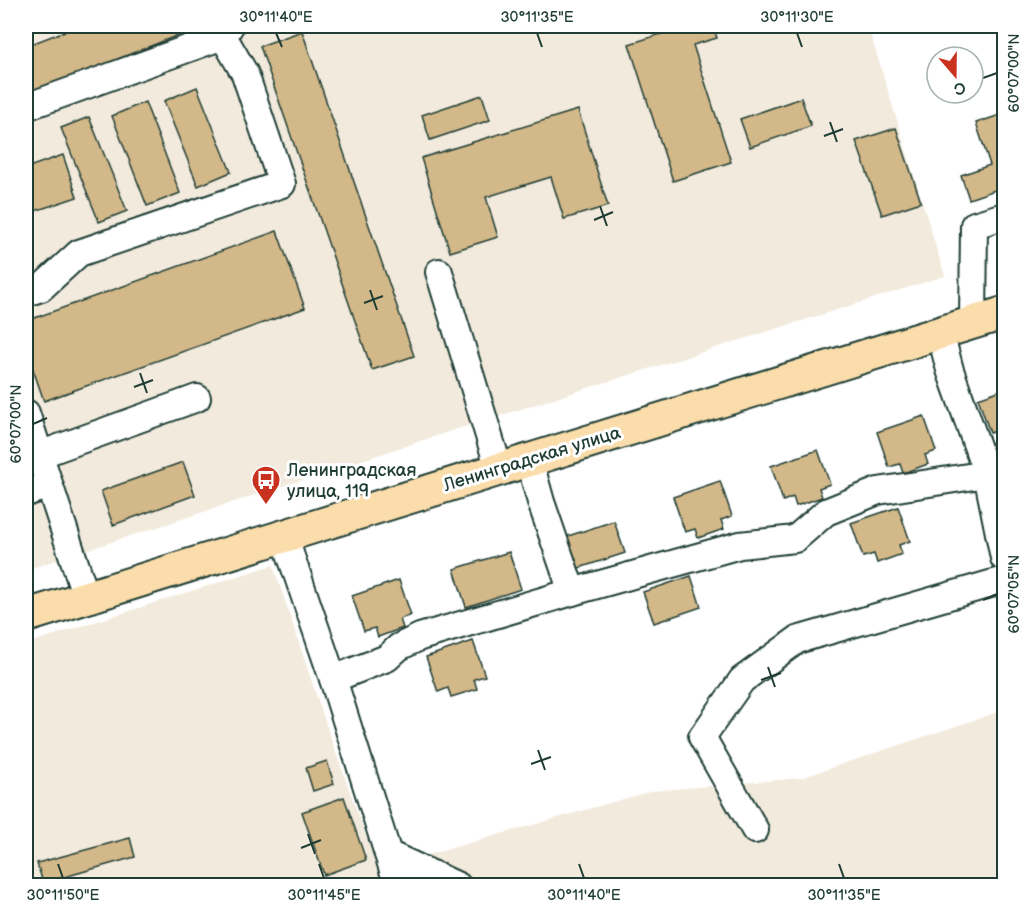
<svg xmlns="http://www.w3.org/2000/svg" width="1030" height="911" font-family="'Balsamiq Sans',sans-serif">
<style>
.built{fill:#f2eadc}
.building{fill:#d3b889;stroke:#1f3d34;stroke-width:1.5}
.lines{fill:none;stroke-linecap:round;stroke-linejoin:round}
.minor-casing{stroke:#1f3d34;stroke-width:30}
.major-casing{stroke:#1f3d34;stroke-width:36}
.minor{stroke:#fff;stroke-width:26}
.major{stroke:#fbddab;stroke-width:32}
.ticks{fill:none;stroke:#1f3d34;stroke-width:2}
.labels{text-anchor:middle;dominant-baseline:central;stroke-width:6;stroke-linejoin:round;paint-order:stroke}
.street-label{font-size:18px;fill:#1f3d34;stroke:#fff}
.poi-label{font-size:18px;fill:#1f3d34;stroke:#fff;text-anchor:start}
.neatline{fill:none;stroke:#1f3d34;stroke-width:2}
.ticks-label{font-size:15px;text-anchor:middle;fill:#1f3d34}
</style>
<rect width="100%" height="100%" fill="#fff"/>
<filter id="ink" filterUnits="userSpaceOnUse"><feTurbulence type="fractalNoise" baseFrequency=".0167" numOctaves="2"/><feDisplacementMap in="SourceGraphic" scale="12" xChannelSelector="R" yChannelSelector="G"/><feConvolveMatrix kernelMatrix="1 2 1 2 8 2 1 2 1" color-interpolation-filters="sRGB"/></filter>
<g filter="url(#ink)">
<g class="built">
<path d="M26 26H868L945 276 454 430 26 570Z"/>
<path d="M273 565 332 742 378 869 652 791 801 778 1004 710V885H26V644Z"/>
</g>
<g class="building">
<path d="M78 26H193L194 29 26 95V46Z"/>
<path d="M687 26H713L717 38 693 45 731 162 673 181 629 44Z"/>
<path d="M302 31 414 356 372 370 260 46Z"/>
<path d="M197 87 231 172 198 186 164 101Z"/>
<path d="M482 95 490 120 430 140 422 115Z"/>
<path d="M801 98 811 126 750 147 740 119Z"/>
<path d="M145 102 180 193 147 206 112 116Z"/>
<path d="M578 110 608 206 564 219 551 177 486 197 498 237 450 252 421 158Z"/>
<path d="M1000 115 1004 128V187L969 199 961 175 990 165 976 123Z"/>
<path d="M89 117 127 211 99 222 61 128Z"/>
<path d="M896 128 921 202 882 215 856 141Z"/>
<path d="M63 155 77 197 26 214V168Z"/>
<path d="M277 231 305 308 44 401 26 349V321Z"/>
<path d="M1004 389V438L1001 429 990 433 978 398Z"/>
<path d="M924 416 936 451 925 455 928 464 903 473 900 464 889 467 877 432Z"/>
<path d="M818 450 830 484 819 488 822 497 796 506 793 497 783 501 771 466Z"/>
<path d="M183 462 195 495 113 525 101 491Z"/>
<path d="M720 481 732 516 721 520 724 529 698 538 695 529 685 532 673 497Z"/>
<path d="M898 507 910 541 899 545 902 554 877 563 874 554 863 557 851 523Z"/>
<path d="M614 521 625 553 573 570 562 538Z"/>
<path d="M509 552 521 589 466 607 454 569Z"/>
<path d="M691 576 701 607 654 623 643 592Z"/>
<path d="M399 580 411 615 400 619 403 628 378 637 375 628 364 631 352 596Z"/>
<path d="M473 641 485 676 474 679 477 689 451 697 448 688 438 692 426 657Z"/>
<path d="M327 761 334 784 313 791 306 768Z"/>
<path d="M344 797 366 860 324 875 302 812Z"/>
<path d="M130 838 135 857 43 883 37 863Z"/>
</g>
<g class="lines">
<g class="minor-casing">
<g id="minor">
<path d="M26 107 223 36 230 26"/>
<path d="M439 272 499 469"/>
<path d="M26 293 41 288 79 253 282 184 245 74 223 36"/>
<path d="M973 323 974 225 1004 216"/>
<path d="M940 332 950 370 987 474 1004 558"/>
<path d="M26 413 86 597"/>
<path d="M39 455 197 398"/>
<path d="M26 493 49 485"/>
<path d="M284 536 333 679 388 854"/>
<path d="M572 592 740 545 795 539 826 512 878 491 987 474"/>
<path d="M333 679 387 658 399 647 420 637 572 592 541 502 529 459"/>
<path d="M755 830 702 737 742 680 797 640 1004 580"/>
<path d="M398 886 388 854 458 886"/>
</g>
</g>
<g class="major-casing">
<path id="major" d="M26 616 1004 313"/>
</g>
<use href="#minor" class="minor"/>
<use href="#major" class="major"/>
</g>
</g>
<path class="ticks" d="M276 33 282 47M537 33 542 47M797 33 802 47M983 78 997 73M830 122 837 142M824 136 843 129M600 206 607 226M594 220 613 212M370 290 377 310M364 303 383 296M140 373 147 393M134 387 153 380M33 424 47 418M983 600 997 594M768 667 775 687M761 680 781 673M538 750 545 770M531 764 551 757M308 834 315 854M301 848 321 840M58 864 63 878M319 864 324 878M579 864 584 878M839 864 844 878"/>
<defs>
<g id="bus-pin" transform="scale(1.5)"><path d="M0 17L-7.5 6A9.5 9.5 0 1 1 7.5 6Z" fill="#c8321e" stroke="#fff"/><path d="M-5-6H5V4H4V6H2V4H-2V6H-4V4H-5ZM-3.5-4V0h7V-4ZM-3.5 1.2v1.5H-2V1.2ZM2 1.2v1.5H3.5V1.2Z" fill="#fff"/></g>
</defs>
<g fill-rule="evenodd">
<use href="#bus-pin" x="266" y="480"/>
</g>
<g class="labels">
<g class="street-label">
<text transform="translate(532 459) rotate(-17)">Ленинградская улица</text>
</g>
<g class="poi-label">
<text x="287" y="470">Ленинградская<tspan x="287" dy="21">улица, 119</tspan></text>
</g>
</g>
<rect width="1030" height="911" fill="none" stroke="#fff" stroke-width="66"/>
<g transform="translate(955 75) rotate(160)"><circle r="28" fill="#ffffff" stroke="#a5b1ae" stroke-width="1.5"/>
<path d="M0-4.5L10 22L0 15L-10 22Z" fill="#c8321e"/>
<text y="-9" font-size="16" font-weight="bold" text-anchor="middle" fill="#1f3d34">С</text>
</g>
<rect x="33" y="33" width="964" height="845" class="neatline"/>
<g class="ticks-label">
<text x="276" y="22">30°11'40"E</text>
<text x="537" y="22">30°11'35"E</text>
<text x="797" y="22">30°11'30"E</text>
<text transform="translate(1014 73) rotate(-90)" y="5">60°07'00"N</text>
<text transform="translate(16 424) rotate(-90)" y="5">60°07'00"N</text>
<text transform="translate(1014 594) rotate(-90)" y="5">60°07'05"N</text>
<text x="63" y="900">30°11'50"E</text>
<text x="324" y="900">30°11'45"E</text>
<text x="584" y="900">30°11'40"E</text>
<text x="844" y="900">30°11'35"E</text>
</g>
</svg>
